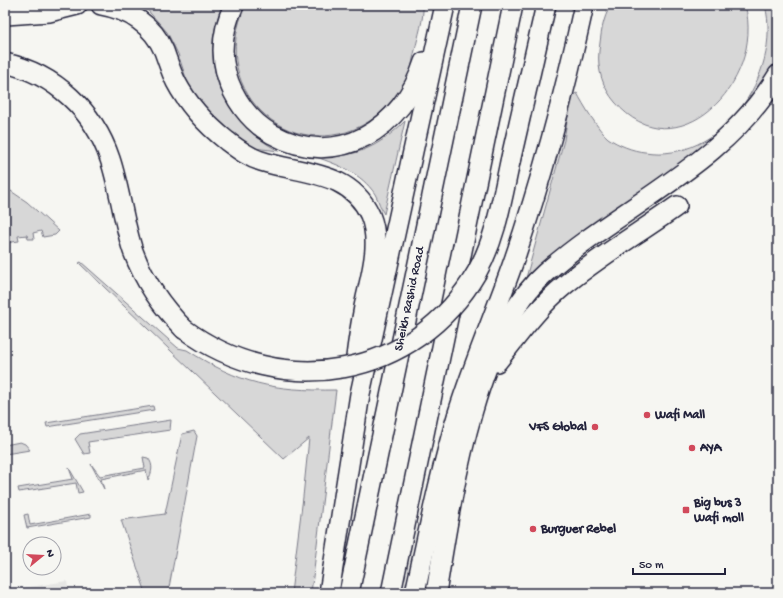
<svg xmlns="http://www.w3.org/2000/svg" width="783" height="598" font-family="'Gochi Hand',sans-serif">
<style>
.built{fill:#e6e6e4}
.green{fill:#d7d7d7;stroke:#7c7c89}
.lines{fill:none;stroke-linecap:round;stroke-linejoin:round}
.highway-casing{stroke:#22223b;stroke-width:22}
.highway{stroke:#f6f6f2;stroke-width:19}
.highway-bridge-casing{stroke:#22223b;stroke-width:22;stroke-linecap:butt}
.highway-bridge{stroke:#f6f6f2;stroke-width:19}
.poi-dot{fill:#d1495b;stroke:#f6f6f2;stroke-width:1.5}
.labels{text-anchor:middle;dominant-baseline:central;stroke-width:3;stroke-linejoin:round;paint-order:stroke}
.street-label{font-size:13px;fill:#22223b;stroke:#f6f6f2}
.poi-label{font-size:13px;font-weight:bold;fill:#22223b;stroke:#f6f6f2;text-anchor:start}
</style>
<rect width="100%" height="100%" fill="#f6f6f2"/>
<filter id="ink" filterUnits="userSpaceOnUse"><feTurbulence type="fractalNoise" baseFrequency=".025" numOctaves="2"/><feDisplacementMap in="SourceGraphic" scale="8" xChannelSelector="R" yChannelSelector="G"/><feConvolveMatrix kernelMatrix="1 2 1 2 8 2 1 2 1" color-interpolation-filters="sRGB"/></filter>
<g filter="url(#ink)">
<path class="built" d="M67 581 69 593H5V591Z"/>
<g class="green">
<path d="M143 5H223C196 63 225 123 279 151L254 148 214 122 190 90 178 54 167 32Z"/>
<path d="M246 5H423C424 19 418 36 415 50 413 57 412 66 410 73 404 90 391 106 377 116 298 175 203 93 246 5Z"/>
<path d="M611 5H745C766 83 675 173 615 102 603 88 597 70 599 51 601 35 602 19 611 5Z"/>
<path d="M765 5H778V62L748 111 523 289 564 140 571 96 577 93C583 104 598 130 608 138 618 145 633 151 645 152 720 164 783 75 765 5Z"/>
<path d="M405 121 384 214C380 208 379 201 375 194 361 173 339 165 316 157 354 158 378 148 405 121Z"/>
<path d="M5 187 27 202 59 231 55 235 43 237 41 231 33 233 34 239H28L27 235 18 236 19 241 5 243Z"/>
<path d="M81 262 178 348 187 350C240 384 273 391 336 390L311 593H291L303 497 309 438 284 459 79 263Z"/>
<path d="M153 406 154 410 47 427 46 423Z"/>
<path d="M171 420 170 430 88 442 90 453 84 454 75 439 80 434Z"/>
<path d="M194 431 197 436 168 593H146L121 520 165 514 182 434Z"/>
<path d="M20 442 25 444 30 450 5 454V445Z"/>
<path d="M143 457 148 458C154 465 152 473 148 480L146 470 101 479 104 489 91 464 100 476 145 468Z"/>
<path d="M69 468 83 492 78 493 76 483 19 492 18 488 73 479Z"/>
<path d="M28 514 30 525 91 514V517L27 528 24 515Z"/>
</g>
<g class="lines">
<g class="highway-casing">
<g id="highway">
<path d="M101 5C129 10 153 25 164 51 168 62 171 72 176 82 188 105 207 125 227 141 238 149 248 157 261 161 300 174 350 170 370 215 382 244 370 277 364 307 361 323 358 340 356 357"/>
<path d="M234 5C224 26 220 50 226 73 233 98 249 121 272 134 338 171 403 128 424 62"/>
<path d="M6 15 49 12 77 5"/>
<path d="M5 63C55 74 94 111 110 159 120 189 123 221 133 251 144 281 162 307 184 329"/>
<path d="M510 162 546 5"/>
<path d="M497 362C519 334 539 306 566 284 601 255 641 232 677 206"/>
<path d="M329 593 360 394 445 5"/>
<path d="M349 593 472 5"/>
<path d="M391 593 513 5"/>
<path d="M415 593C428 533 440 472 458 413 474 362 495 314 513 263 542 179 565 92 584 5"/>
<path d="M436 593C451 502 474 336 545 273 622 205 723 166 778 75"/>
</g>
</g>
<use href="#highway" class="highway"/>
<g class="highway-bridge-casing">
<path id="highway-bridge" d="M184 329C282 401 415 379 477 272 496 238 502 199 510 162"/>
</g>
<use href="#highway-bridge" class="highway-bridge"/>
</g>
</g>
<g class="poi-dot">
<circle cx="647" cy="415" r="4"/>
<circle cx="595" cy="427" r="4"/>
<circle cx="692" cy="448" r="4"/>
<rect x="682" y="506" width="8" height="8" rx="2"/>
<circle cx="533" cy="529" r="4"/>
</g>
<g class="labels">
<g class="street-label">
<text transform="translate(410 299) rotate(-78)">Sheikh Rashid Road</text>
</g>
<g class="poi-label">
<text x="655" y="415">Wafi Mall</text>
<text x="587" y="427" text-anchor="end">VFS Global</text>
<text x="700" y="448">AYA</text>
<text x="694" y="503">Big bus 3<tspan x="694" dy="15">Wafi moll</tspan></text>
<text x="541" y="529">Burguer Rebel</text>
</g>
</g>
<rect width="783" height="598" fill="none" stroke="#f6f6f2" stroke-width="20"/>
<rect x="10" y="10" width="763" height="578" fill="none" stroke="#22223b" stroke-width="1.5" filter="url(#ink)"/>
<g transform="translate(42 556) rotate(72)"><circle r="19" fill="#f6f6f2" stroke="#a1a1a9"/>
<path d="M0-3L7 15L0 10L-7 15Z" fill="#d1495b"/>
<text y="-6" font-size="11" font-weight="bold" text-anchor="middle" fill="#22223b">N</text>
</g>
<path d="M633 568v6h92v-6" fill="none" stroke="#22223b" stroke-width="2"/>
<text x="639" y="568" font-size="12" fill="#22223b" stroke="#f6f6f2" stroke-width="3" paint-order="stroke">50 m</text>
</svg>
